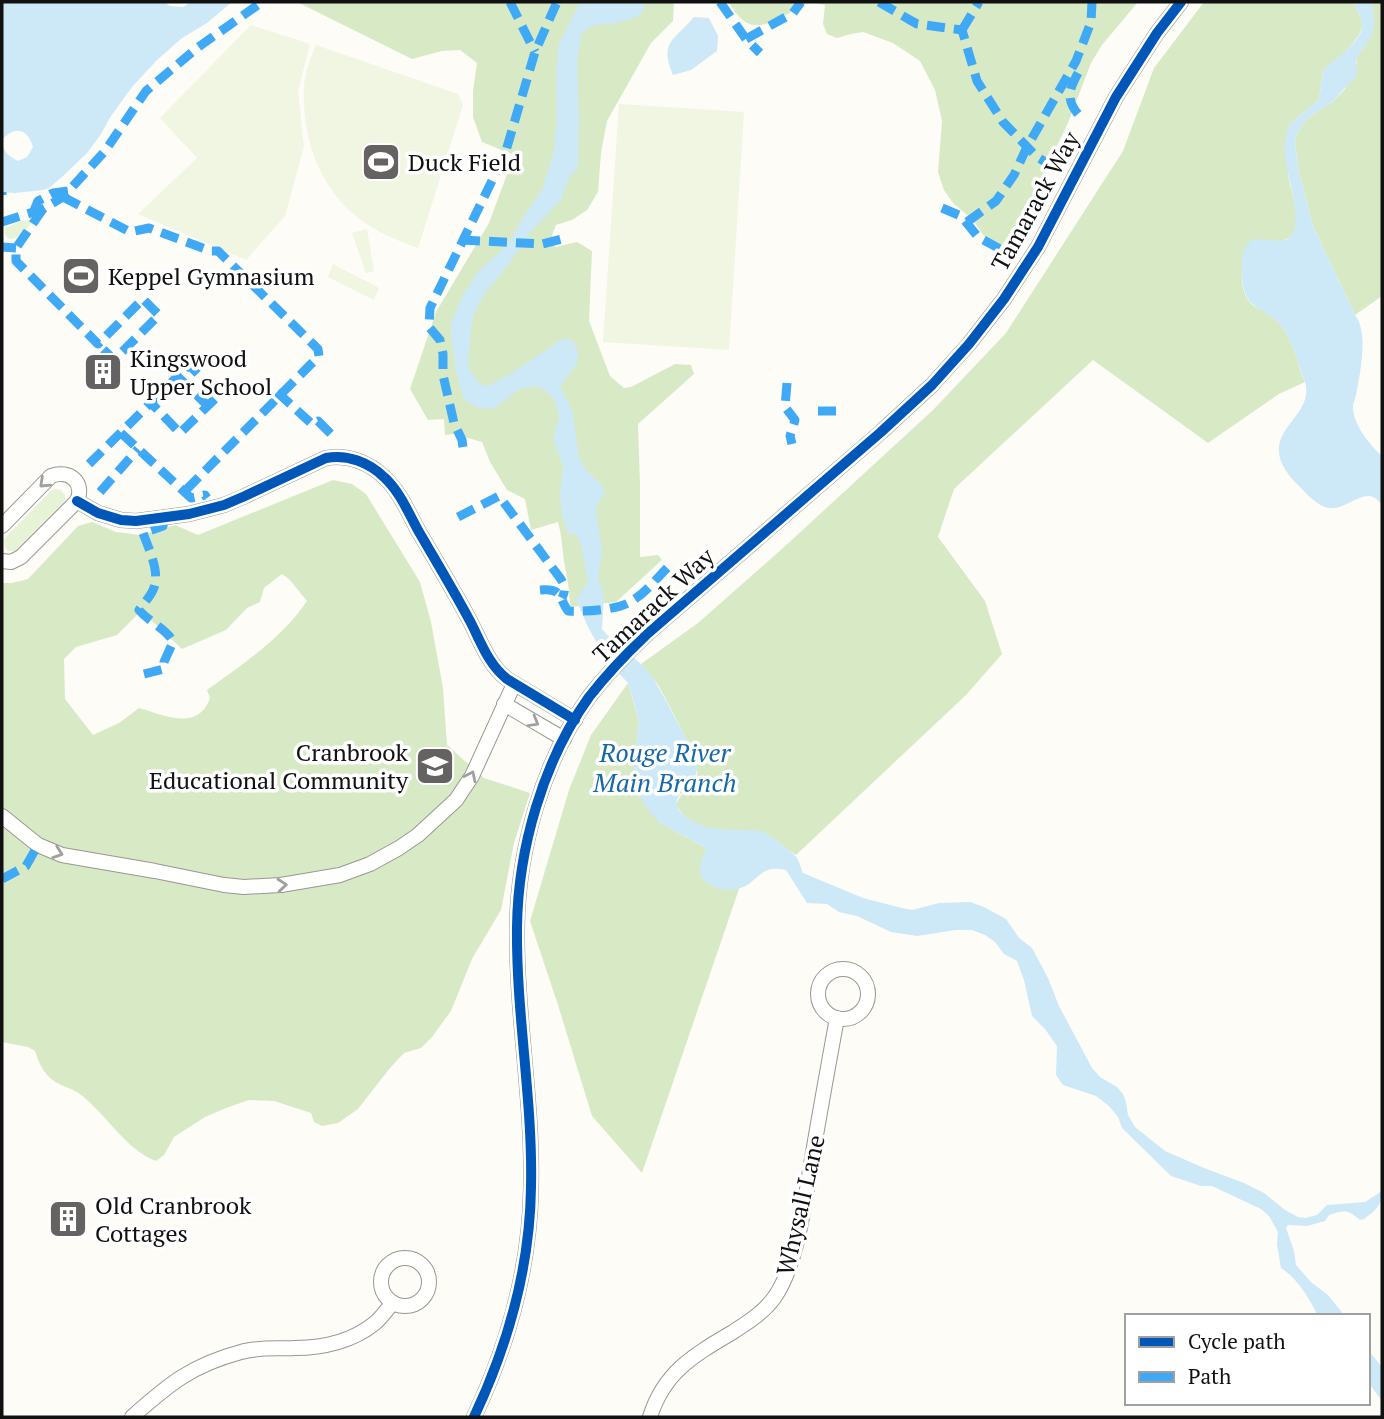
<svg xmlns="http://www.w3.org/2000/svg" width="1384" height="1419" font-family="'PT Serif',serif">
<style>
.green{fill:#e7f3d7}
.forest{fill:#d8eac5;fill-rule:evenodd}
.pitch{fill:#f0f6e1}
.water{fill:#cde8f7}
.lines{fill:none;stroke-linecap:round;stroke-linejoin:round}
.minor-casing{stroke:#979795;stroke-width:16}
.minor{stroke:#fffffe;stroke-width:14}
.quiet{stroke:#3fa9f5;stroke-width:9;stroke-dasharray:18 9;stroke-linecap:butt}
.cycleway-casing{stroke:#fff;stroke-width:15}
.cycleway{stroke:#0057b8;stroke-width:10}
.oneway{stroke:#a0a09f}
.labels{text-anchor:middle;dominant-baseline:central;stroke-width:7;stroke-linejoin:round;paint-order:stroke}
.poi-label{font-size:24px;fill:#111;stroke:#fff;text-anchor:start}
.street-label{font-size:24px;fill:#111;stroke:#fff}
.water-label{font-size:26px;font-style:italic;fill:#1768a6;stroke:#fff}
</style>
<rect width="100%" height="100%" fill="#fdfcf7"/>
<g class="green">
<path d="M31 220 32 222C26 229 19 240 9 239L5 235V228L21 221Z"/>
<path d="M56 489 61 490 65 495V501L61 508 17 551H8C4 547 4 543 5 538L51 491Z"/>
</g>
<g class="forest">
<path d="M297 2H674L673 21 651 43 607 121 601 153 598 192 587 210 572 220 556 225 552 235 555 247 577 242 592 251 589 321 610 376 624 388 631 387 675 364 691 365 694 374 638 424 640 485V557L658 555 662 560 616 602 570 607C570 591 567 577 564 561 562 547 562 536 558 522L531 530 525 499 507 490 490 462 482 442 454 434 445 435 444 419 428 420 410 389 436 312 489 223 514 155 482 142 473 117V91L477 63 460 50 442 51 412 59Z"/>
<path d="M729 2H1138L1102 45 1091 63 1068 123 1052 156 1041 188 1027 213 1002 245 984 236 973 220 953 203 944 190 938 172 942 121 935 90 920 61 893 43 863 32 851 34 837 38 827 34 823 24 825 5C820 4 813 2 808 3 803 4 797 9 793 11 765 27 747 36 729 2Z"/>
<path d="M1204 2H1353C1356 8 1361 16 1362 23 1364 39 1335 61 1323 71L1319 100 1290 124 1288 129C1288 144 1287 159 1288 174 1290 190 1305 225 1290 237 1284 242 1252 250 1243 254 1242 271 1238 294 1254 306 1257 308 1261 309 1264 311 1272 315 1279 322 1284 330 1295 345 1297 365 1305 382L1279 394 1208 443 1093 360 954 489 938 537 985 601 1002 654 966 695 796 855C789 851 774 838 768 836 740 828 692 837 676 805 680 792 693 786 697 774 700 761 666 699 658 685 653 678 646 671 641 664L698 623 783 548 933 410 1006 333 1123 151 1154 68Z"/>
<path d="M1371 2H1382V296L1355 315 1313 226 1298 168 1295 142 1297 134 1304 122 1313 114 1331 103 1345 89 1357 63 1356 58C1369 43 1378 22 1371 2Z"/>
<path d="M333 480 352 484 366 494 420 582 431 622 443 688 447 745 484 778 530 793 514 843 501 910 472 959 451 1011 432 1037 421 1048 404 1053 390 1068 358 1109 338 1123 322 1126 314 1122 311 1113 274 1101 249 1100 226 1108 205 1117 174 1137 164 1155 156 1161C126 1150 106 1114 81 1095 71 1087 57 1086 48 1076 41 1068 38 1060 35 1051L28 1047 2 1042V583H12L28 579 78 526 92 522 116 532 140 535 175 525 198 535ZM282 574 289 579 307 601C283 637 242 665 207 690L210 698C198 732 164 715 139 708L119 723 93 735 65 699 64 659 76 647 117 635 141 611 182 649 226 630 247 608 260 602 264 588Z"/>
<path d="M628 683 634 703 639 723 634 766 659 822 706 848 700 868 721 889H739L642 1173 592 1116 558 1005 530 921 569 790 591 735Z"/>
</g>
<g class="pitch">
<path d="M251 25 310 44 298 91 304 146 285 216 246 260 138 214 197 158 160 118Z"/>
<path d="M316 45 458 94 463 105 418 248C393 239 367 228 348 209 315 177 302 131 304 86 305 72 311 57 316 45Z"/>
<path d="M619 104 744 112 729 350 603 342Z"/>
<path d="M367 229 374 271 366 273 352 233Z"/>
<path d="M333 264 379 288 374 300 328 277Z"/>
</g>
<g class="water">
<path d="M2 2H164L170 6 183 7 191 2H232L207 23 182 38 157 60 132 87 111 116 101 134 88 152 62 177 49 188 43 190 15 193 2 192V143C4 153 9 156 18 161L27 157 33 147C28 129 15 125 2 140Z"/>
<path d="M580 2H645L643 11 635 18 612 24 594 25 584 31 581 36 577 63 579 122 578 166 567 182 561 200 528 235 509 264 487 290 477 307 472 321 468 361 470 371 473 375 478 382 485 386 490 385 512 373 562 339H570C589 359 570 370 560 387L572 409 579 457 587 471 602 485 605 491 597 505 596 514 602 549 598 579 604 595 602 629 609 637 641 664 653 678 669 706 694 754C707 786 673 789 677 806 678 812 684 815 688 818 704 829 722 830 741 830 748 830 756 830 763 832 768 834 795 854 797 858 800 863 801 869 803 873L863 898 902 908 912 910 939 903 970 902 984 907 1006 919 1019 938 1032 948 1048 978 1059 1006 1092 1068 1100 1077 1117 1087 1123 1094 1126 1102 1128 1115 1135 1127 1165 1151 1204 1168 1244 1183 1264 1193 1285 1210 1298 1217 1305 1218 1317 1215 1327 1205 1365 1202 1382 1191C1382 1206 1375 1211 1364 1219L1360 1220C1348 1209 1344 1210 1329 1215L1325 1221 1307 1226 1288 1225 1286 1228 1294 1251 1296 1265 1311 1282 1328 1295 1345 1316H1318C1309 1298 1298 1279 1281 1268L1277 1244 1278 1232 1269 1216 1261 1209 1212 1186H1201L1171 1176 1122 1128 1118 1117 1109 1106 1096 1096 1063 1085 1056 1075 1057 1046 1045 1029 1032 1016 1024 980 1017 961 1004 954 995 942 985 935 972 930H956L917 936 891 932 857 916 839 912 827 904 807 903 786 870C760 864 760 880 741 888 730 893 706 888 701 875 698 867 704 855 706 848L659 822 648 810 637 791 634 766 639 723 634 702 628 683 606 660 587 625 576 599 588 582 581 545 576 534H568L562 513 560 495 563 466 553 439 559 418 555 400 545 390 535 386 519 389 494 409 478 408 465 400 463 396 456 372 451 337V323L462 297 477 273 508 244 522 219 543 188 554 150 557 117 556 84 558 46Z"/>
<path d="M1353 2H1371C1379 25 1371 40 1356 58L1357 70 1356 76 1331 103 1313 114 1304 122 1297 134 1295 142 1298 168 1313 226 1355 315C1369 333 1360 373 1356 395 1355 398 1354 402 1353 405 1352 424 1370 445 1382 456V505C1380 503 1378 500 1375 498 1361 489 1343 514 1325 507 1314 503 1305 492 1296 483 1247 431 1320 420 1304 379 1297 363 1294 344 1284 330 1265 302 1243 315 1242 274 1242 267 1241 259 1243 253 1250 230 1271 244 1285 240 1290 239 1293 233 1295 229 1296 218 1295 207 1293 196 1289 172 1278 148 1290 124L1319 100 1323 71C1333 59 1365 41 1362 23 1361 16 1356 8 1353 2Z"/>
<path d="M694 17 709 18 718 36 717 51 691 70 673 75C659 41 674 41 694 17Z"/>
<path d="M1368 1350 1382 1367V1401L1368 1382Z"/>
</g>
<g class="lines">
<g class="minor-casing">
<g id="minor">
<path d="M77 501 98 513 121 520 136 521 189 514 224 505 245 496 326 458C347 454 369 462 385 478 400 492 409 514 419 532 436 561 454 591 470 621 481 642 488 664 507 679L575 720"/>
<path d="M2 526 51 476C70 469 85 483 77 501L21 557 11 562 2 561"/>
<path d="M504 704 564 739"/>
<path d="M2 816 38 845 62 855 155 871 224 885 244 887 281 885 340 875 370 864 399 848 418 835 456 800 472 776 514 684"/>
<circle cx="843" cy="994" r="25"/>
<circle cx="405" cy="1282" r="24"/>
<path d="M132 1417C169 1384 192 1365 241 1352 258 1347 277 1349 295 1348 323 1348 353 1341 375 1323 382 1317 387 1309 393 1303"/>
<path d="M474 1417C508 1345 530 1268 531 1187 533 1101 516 1014 517 927 518 849 543 761 589 697 606 675 626 654 646 635L881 432 932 385 969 344 1004 299 1038 247 1116 97 1157 33 1181 2"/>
<path d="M650 1417C664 1372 694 1355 733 1332 748 1322 763 1313 774 1298 797 1266 804 1205 811 1165 819 1116 828 1067 837 1018"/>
</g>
</g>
<use href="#minor" class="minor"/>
<g class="quiet">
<path d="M510 2 535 52"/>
<path d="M720 2 746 39 760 53"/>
<path d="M879 2 917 24 962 30 977 81 1003 122 1037 157 1057 169"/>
<path d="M962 30 979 2"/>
<path d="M746 39 793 13 801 2"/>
<path d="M1078 114C1063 96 1072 85 1081 67"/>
<path d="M2 195V192"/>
<path d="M63 197 130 232 149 228 211 251H218L318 349 319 356 184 492"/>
<path d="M942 208 961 216 978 237 1002 250 1010 251"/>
<path d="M43 209 16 248V261L98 344 143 299 159 315 114 360 98 344"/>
<path d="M33 213 38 201 53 193 68 191"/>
<path d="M2 222 43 209 63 197 105 151 146 91 197 48 262 2"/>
<path d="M967 222 996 201 1014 175 1027 147 1076 61 1091 22 1092 2"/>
<path d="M462 240 542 244 566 238"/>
<path d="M2 247 16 248"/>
<path d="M177 376 208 406"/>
<path d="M787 383 785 407 795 420 790 436 792 444"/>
<path d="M277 392 312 424 318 421 336 439"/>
<path d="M818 411H845"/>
<path d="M121 433 191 498 205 495 207 498"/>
<path d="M463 447 462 440 454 423 443 375V354L440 340 429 327 430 308 505 154 535 52 557 2"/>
<path d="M89 464 189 365 219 395 180 433 151 403"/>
<path d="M100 492 138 449"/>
<path d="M458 517 499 496 560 578C565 585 566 590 562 598"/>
<path d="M540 590C563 588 558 597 568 611 583 612 617 610 630 602 645 594 656 579 668 567"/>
<path d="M144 674 164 669V662L173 642C168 630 148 621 139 610 143 604 150 597 153 590 161 573 149 550 143 533L163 526 164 519"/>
<path d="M2 879 26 866 38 845"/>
</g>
<g class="cycleway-casing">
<g id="cycleway">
<path d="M77 501 98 513 121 520 136 521 189 514 224 505 245 496 326 458C347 454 369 462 385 478 400 492 409 514 419 532 436 561 454 591 470 621 481 642 488 664 507 679L575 720"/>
<path d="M474 1417C508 1345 530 1268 531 1187 533 1101 516 1014 517 927 518 849 543 761 589 697 606 675 626 654 646 635L881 432 932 385 969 344 1004 299 1038 247 1116 97 1157 33 1181 2"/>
</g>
</g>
<use href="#cycleway" class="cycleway"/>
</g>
<defs><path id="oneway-chevron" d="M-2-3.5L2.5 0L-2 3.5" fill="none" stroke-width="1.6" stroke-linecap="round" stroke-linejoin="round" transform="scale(1.75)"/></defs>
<g class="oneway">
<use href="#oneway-chevron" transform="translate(44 483) rotate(137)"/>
<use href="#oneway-chevron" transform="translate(534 722) rotate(30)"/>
<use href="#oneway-chevron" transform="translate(471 776) rotate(-64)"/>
<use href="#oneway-chevron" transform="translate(58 853) rotate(19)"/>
<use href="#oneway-chevron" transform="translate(282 885) rotate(-5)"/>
</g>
<defs>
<g id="stadium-square" transform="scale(2.0125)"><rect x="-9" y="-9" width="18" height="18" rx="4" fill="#646362" stroke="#fff"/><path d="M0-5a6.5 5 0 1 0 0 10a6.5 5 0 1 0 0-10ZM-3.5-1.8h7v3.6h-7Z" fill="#fff"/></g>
<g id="building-square" transform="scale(2.0125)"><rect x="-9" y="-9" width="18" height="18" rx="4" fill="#646362" stroke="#fff"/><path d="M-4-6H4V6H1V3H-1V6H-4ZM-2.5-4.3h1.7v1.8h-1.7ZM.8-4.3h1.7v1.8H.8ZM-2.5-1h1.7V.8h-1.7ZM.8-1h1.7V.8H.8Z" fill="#fff"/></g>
<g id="school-square" transform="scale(2.0125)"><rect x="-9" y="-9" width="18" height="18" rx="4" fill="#646362" stroke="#fff"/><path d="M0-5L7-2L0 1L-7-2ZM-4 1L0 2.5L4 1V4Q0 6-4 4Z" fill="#fff"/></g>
</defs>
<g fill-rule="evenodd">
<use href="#stadium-square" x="381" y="162"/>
<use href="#stadium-square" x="81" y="276"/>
<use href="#building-square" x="103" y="372"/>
<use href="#school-square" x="435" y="766"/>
<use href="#building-square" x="68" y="1219"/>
</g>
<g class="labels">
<g class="poi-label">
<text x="408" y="162">Duck Field</text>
<text x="108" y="276">Keppel Gymnasium</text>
<text x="130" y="358">Kingswood<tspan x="130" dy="28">Upper School</tspan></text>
<text x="408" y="752" text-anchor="end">Cranbrook<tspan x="408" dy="28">Educational Community</tspan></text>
<text x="95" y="1205">Old Cranbrook<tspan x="95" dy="28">Cottages</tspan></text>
</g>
<g class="street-label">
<text transform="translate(1035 201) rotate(-61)">Tamarack Way</text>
<text transform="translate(653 605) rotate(-43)">Tamarack Way</text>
<text transform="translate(800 1205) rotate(-77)">Whysall Lane</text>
</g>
<g class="water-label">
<text x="665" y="752">Rouge River<tspan x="665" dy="30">Main Branch</tspan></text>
</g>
</g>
<rect width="1384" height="1419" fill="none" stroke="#111111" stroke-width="7"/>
<rect x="1125" y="1314" width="245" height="91" fill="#ffffff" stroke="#a0a0a0" stroke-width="2"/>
<rect x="1139" y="1337" width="35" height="10" fill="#0057b8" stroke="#a0a0a0" stroke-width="2"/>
<text x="1188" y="1349" font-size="21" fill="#111111">Cycle path</text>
<rect x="1139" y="1372" width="35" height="10" fill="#3fa9f5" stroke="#a0a0a0" stroke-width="2"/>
<text x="1188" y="1384" font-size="21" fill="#111111">Path</text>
</svg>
